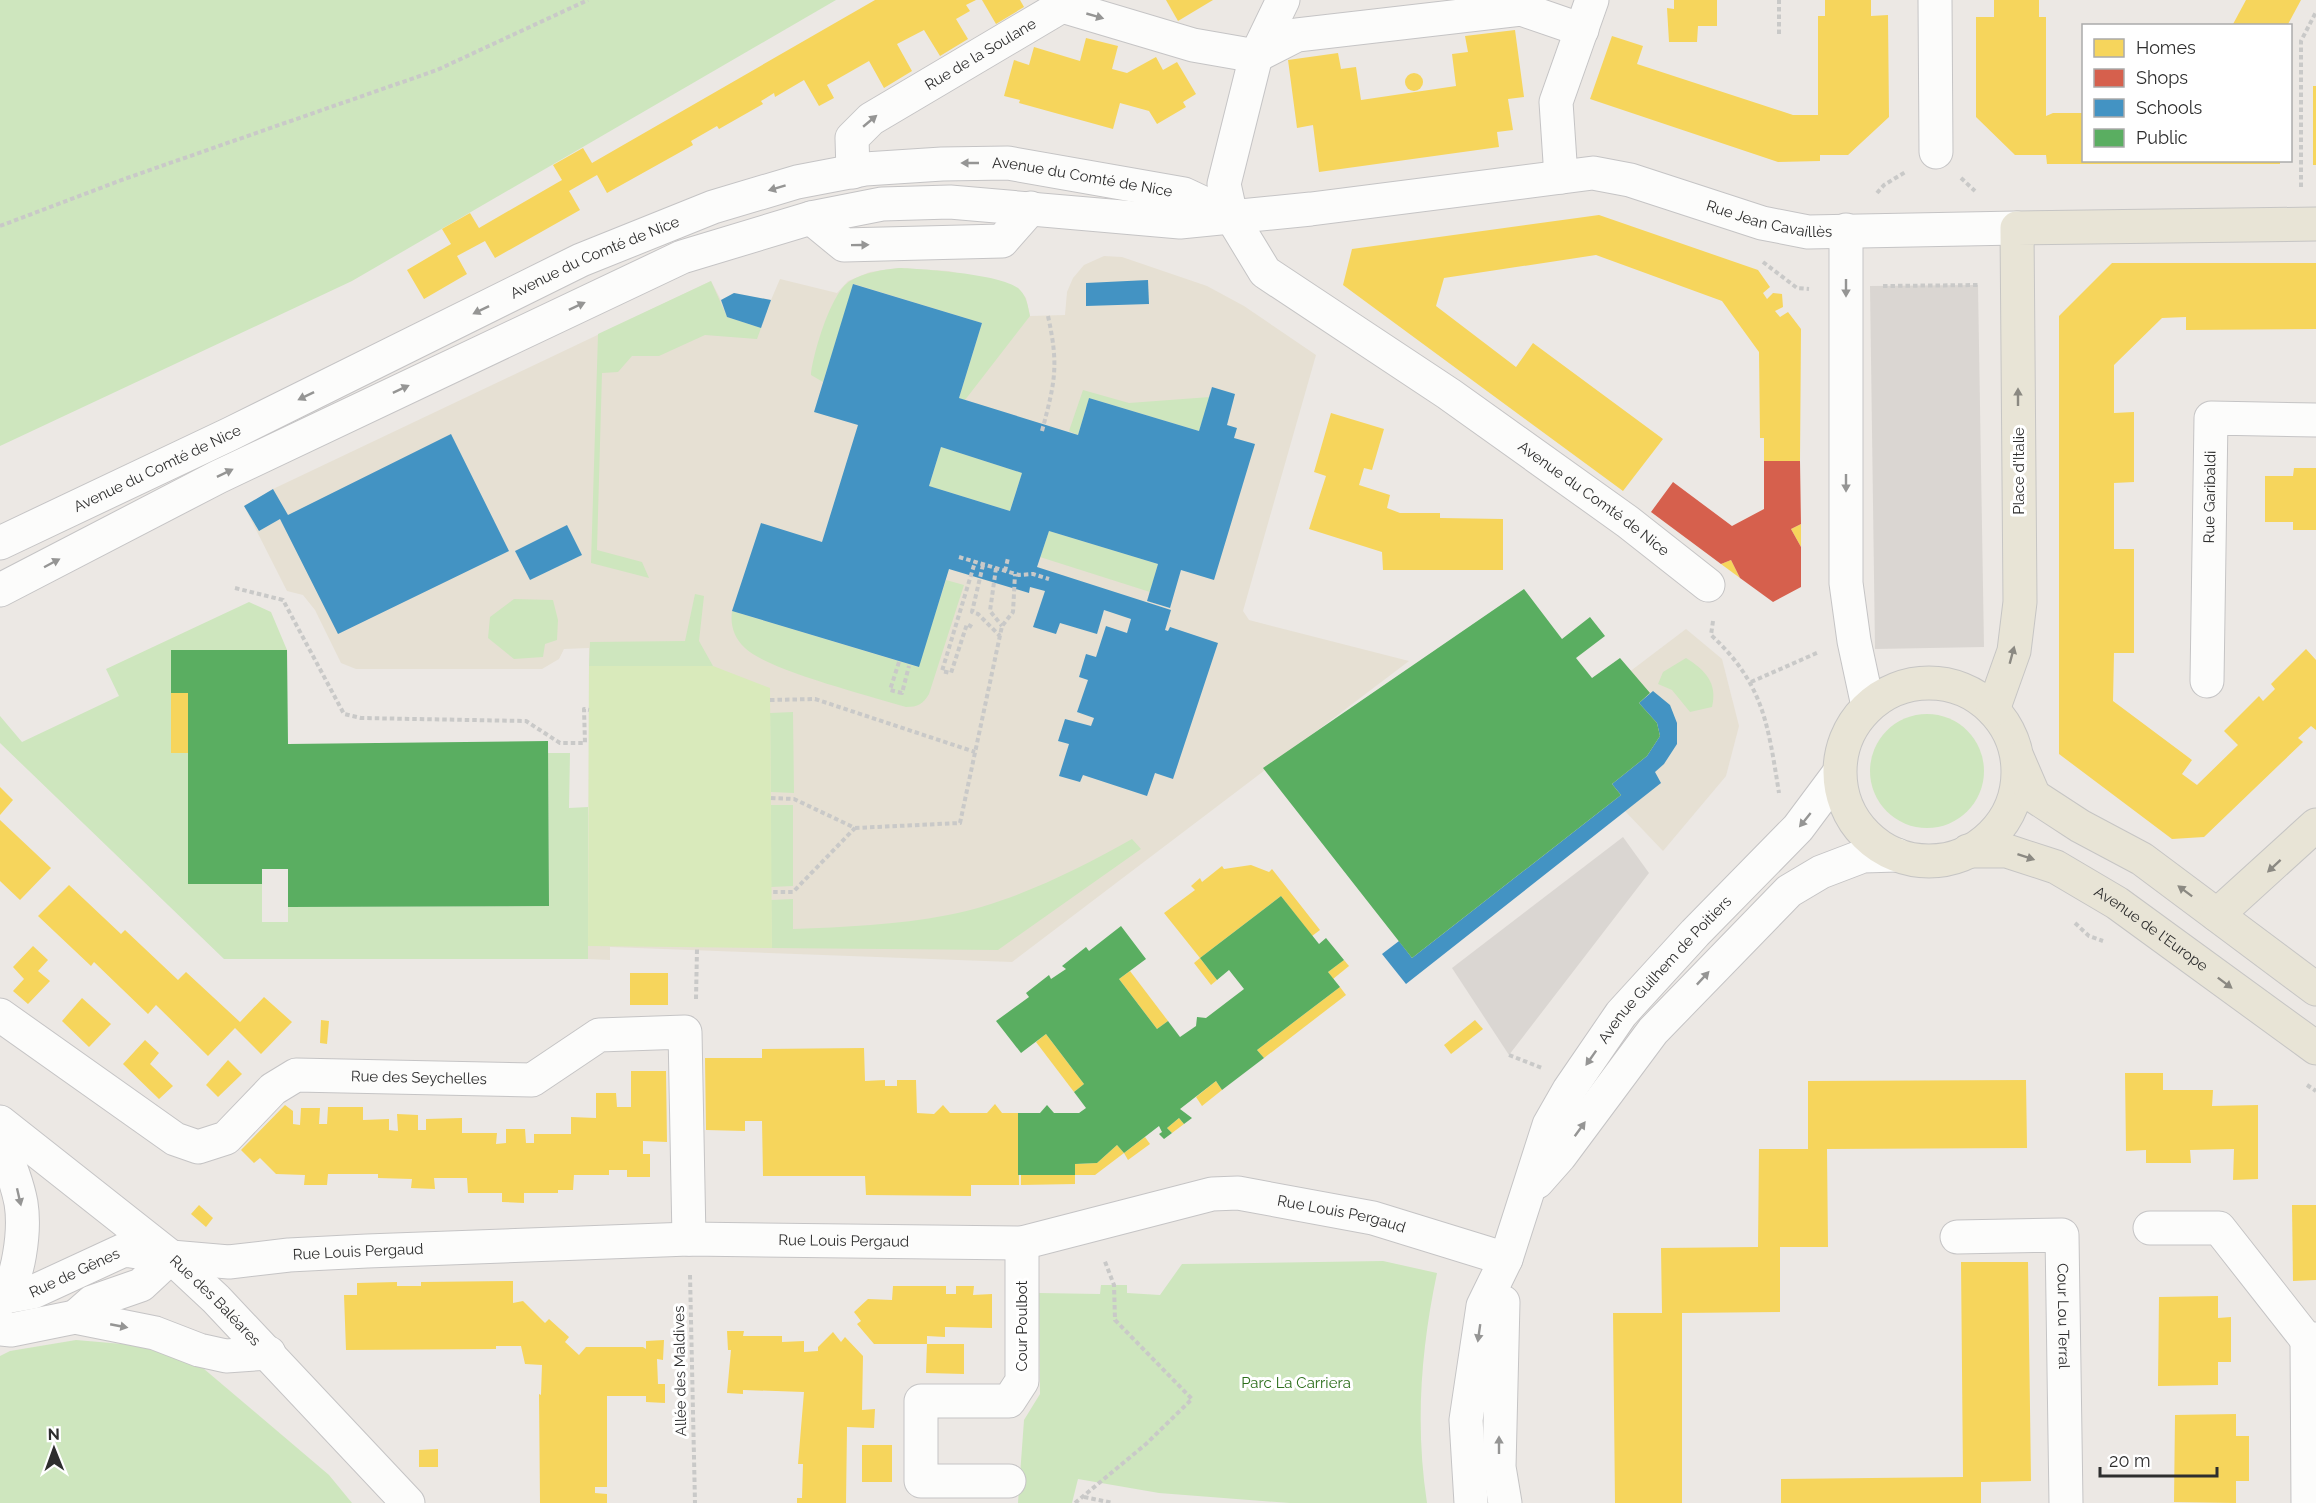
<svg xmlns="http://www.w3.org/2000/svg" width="2316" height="1503" font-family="Raleway,sans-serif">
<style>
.education{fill:#e6e0d3}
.green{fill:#cee6be}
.pitch{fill:#d9eabb}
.plaza{fill:#dad6d2}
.homes{fill:#f6d55c}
.shops{fill:#d6604d}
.schools{fill:#4393c3;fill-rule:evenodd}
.public{fill:#5aae61}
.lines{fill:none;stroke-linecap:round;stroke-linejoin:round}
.minor-casing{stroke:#c5c4c5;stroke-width:35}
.major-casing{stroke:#c6c5c4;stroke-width:35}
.path{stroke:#c9c9c8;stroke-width:4;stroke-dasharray:4.5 3;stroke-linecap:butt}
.minor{stroke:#fcfcfb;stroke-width:33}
.major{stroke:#e8e4d6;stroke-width:33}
.oneway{fill:#959594}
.oneway2{fill:#8b8982}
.labels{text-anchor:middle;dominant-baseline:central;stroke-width:6;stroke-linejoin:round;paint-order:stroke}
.street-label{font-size:15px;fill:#2e2e2e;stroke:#fff}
.park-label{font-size:15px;fill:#2c6e1b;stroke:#fff}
</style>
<rect width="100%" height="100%" fill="#ece8e4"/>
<g class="education">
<path d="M1104 256 1122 257 1207 286 1244 306 1316 355 1243 611 1249 620 1409 661 1012 962 610 947V960L588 959 589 648 564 649 559 659 542 669H356L341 663 315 610 303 595 287 591 244 506 273 489 711 281 721 300 734 293 771 300 780 279 837 293 848 281 870 272 899 268 949 271 1018 288 1026 298 1030 316 1065 315 1067 292 1073 278 1084 265Z"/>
<path d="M1686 629 1722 659 1739 726 1726 776 1663 851 1550 732Z"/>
</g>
<g class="green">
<path d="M0 0H836L352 281 0 446Z"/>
<path d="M899 268C923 269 1005 274 1020 290 1027 297 1028 307 1030 316L965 400 959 398 982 323 854 284 823 382 811 375C813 354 831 292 850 281 865 272 882 270 899 268Z"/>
<path d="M711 281 727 317 761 328 757 339 705 335 659 356H632L618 372 602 373 597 550 642 562 649 578 591 563 598 334Z"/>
<path d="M1083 390 1129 403 1210 397 1199 431 1089 398 1078 435 1069 431Z"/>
<path d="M941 447 1022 473 1010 511 929 486Z"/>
<path d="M1049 531 1158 564 1150 592 1040 557Z"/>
<path d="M946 580 964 585 929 694C923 704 918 707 906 707 871 696 767 670 745 648 734 638 730 625 732 611L918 667Z"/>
<path d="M695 594 704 596 699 641 713 666H589L590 642 685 641Z"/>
<path d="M514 599 553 600 558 620 557 640 545 644 543 657 514 659 488 638 490 617Z"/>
<path d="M249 602 271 612 287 650 171 651V753H188V884H262V922H288V907L549 906 548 753H570L569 808 588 807V959H224L0 743V716L22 742 119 696 106 669Z"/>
<path d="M1686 658C1705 670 1718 683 1712 707L1690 712 1672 690 1658 684 1663 672Z"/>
<path d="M793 712 794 793 771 792 770 713Z"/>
<circle cx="1927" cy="771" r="57"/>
<path d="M771 805H793V886L771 887Z"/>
<path d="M1132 839 1141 849 998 950 772 948 771 900 793 899V929C845 927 896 925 948 915 1011 903 1077 870 1132 839Z"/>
<path d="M1383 1261 1437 1273C1421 1349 1415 1425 1427 1503H1290L1159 1493 1078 1479 1072 1503H1018L1024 1420 1040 1394 1039 1293 1100 1294 1101 1285H1127V1293L1160 1295 1182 1264Z"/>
<path d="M76 1340 134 1345 197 1363 329 1475 352 1503H0V1356L10 1351Z"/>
</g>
<path class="pitch" d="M589 666H713L770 688 772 948 588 946Z"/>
<g class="plaza">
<path d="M1978 285 1984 647 1875 649 1870 286Z"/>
<path d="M1623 837 1649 873 1509 1055 1452 968Z"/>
</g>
<g class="homes">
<path d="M875 0H976L966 5 970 11 956 19 968 39 940 56 924 30 897 44 912 71 884 88 869 61 827 85 834 98 819 106 804 80 775 97 774 93 761 101 763 104 719 129 717 126 691 141 693 145 607 193 597 175 569 191 580 210 495 258 485 241 457 256 467 274 424 299 407 270 451 244 442 229 470 213 479 228 562 180 553 165 583 148 592 163Z"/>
<path d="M982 0H1020L1024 7 996 24Z"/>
<path d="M1166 0H1213L1178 21Z"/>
<path d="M1674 0H1717V26H1698L1697 42H1669L1667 8 1674 9Z"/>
<path d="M1825 0H1871V16L1888 15 1889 117 1848 155H1820V161L1778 162 1590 99 1612 36 1643 46 1637 64 1793 115H1818V16H1825Z"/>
<path d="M1994 0H2039V17H2046V116L2053 113H2084V160H2280V164H2047L2046 155H2015L1976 117V17H1994Z"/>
<path d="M2246 0H2301L2287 26H2232Z"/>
<path d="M1515 30 1524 97 1508 99 1513 130 1497 132 1499 147 1319 172 1313 125 1297 128 1288 60 1338 53 1341 69 1356 67 1361 100 1456 86 1452 54 1468 52 1465 36Z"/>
<path d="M1086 38 1118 46 1112 69 1127 73 1156 57 1163 70 1177 62 1196 94 1183 102 1186 107 1157 124 1149 111 1120 103 1113 129 1019 103 1020 100 1004 96 1014 60 1029 65 1034 47 1080 61Z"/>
<circle cx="1414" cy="82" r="9"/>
<rect x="2313" y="86" width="3" height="79"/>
<path d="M1599 215 1758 270 1770 287 1763 293 1767 299 1773 293 1782 294 1783 307 1775 311 1780 317 1788 312 1801 329 1800 461H1764V438H1760L1759 352 1722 301 1596 255 1444 278 1436 306 1516 367 1533 343 1663 439 1623 491 1343 285 1352 249Z"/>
<path d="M2112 263H2316V329L2186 330V317L2162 318 2114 365V413L2134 412V482L2114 483V549H2134V653H2114L2113 701 2192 760 2182 774 2197 785 2238 745 2224 731 2259 696 2263 701 2275 689 2271 684 2306 649 2316 660V730L2311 726 2298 738 2303 742 2204 837 2172 839 2059 754V316Z"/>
<path d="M1331 413 1384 429 1372 470 1364 468 1359 485 1390 495 1387 508 1400 513H1440V518L1503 519V570H1383L1382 552 1309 529 1326 476 1314 472Z"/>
<path d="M2294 468H2316V530H2293V522H2265V476H2293Z"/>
<path d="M1801 524V547L1791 529Z"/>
<path d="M1731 560 1740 578 1721 564Z"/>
<rect x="171" y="693" width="17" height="60"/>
<path d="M0 787 13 800 0 815Z"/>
<path d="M0 820 51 868 20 900 0 881Z"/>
<path d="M1251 865 1269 872 1272 869 1320 930 1312 936 1281 896 1200 958 1217 980 1211 985 1194 963 1200 958 1164 913 1195 890 1191 886 1200 878 1202 882 1222 866 1224 869Z"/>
<path d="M69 885 121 934 125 930 178 980 186 972 240 1022 264 997 292 1022 261 1054 235 1028 208 1056 156 1005 148 1014 94 962 91 966 38 916Z"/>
<path d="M33 946 48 960 38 971 50 981 28 1004 13 991 24 979 13 967Z"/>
<path d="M1344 960 1349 966 1333 979 1328 972Z"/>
<path d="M1130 971 1168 1021 1157 1029 1119 979Z"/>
<rect x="630" y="973" width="38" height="32"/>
<path d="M1340 987 1346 995 1264 1058 1257 1050Z"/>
<path d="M82 998 111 1024 89 1047 62 1021Z"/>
<path d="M321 1020 329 1021 327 1044 320 1043Z"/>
<path d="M1475 1020 1483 1029 1451 1054 1444 1045Z"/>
<path d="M1046 1034 1084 1084 1074 1092 1036 1042Z"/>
<path d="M145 1040 159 1053 150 1064 173 1086 159 1099 123 1064Z"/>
<path d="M864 1048 865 1081 885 1080V1086H897V1080H916L917 1113 934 1114 943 1105 950 1113H987L995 1104 1002 1113H1018L1019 1185H971V1196L866 1195 865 1176H763L762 1121H745V1131L706 1130 705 1058H762V1049Z"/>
<path d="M228 1060 242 1074 218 1097 206 1085Z"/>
<path d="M631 1071H666L667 1142 643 1141V1154H650V1177H627V1170H609V1175H574L573 1190H558V1193H524V1203L502 1202V1193H468L467 1178H434L435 1189 411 1188 412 1179 378 1178V1174H328L327 1185H304L305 1175 276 1174 260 1158 254 1163 241 1150 285 1105 293 1111V1124L300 1125 301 1108H320L319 1124H327L328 1107H363V1120L389 1119V1130L398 1131 397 1114 418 1115V1130H426V1119L462 1118V1133H497L496 1144 506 1143V1129H525L526 1143H534V1134H571V1117L596 1118V1093H616L617 1107H631Z"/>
<path d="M2125 1073H2163V1090H2213L2212 1106 2258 1105V1179L2233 1180 2234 1149 2190 1150 2191 1163H2146V1150L2126 1151Z"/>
<path d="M2026 1080 2027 1148 1827 1149 1828 1247H1780V1312L1682 1313V1503H1615L1613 1313H1662L1661 1248 1758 1247 1759 1149H1808V1081Z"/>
<path d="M1216 1081 1222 1090 1202 1106 1196 1097Z"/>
<path d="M1179 1118 1184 1124 1172 1133 1167 1128Z"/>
<path d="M1145 1137 1150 1144 1128 1160 1124 1153Z"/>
<path d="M1117 1145 1124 1153 1095 1175H1075V1164L1097 1163Z"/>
<path d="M1021 1175H1075V1184L1021 1185Z"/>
<path d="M199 1205 213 1218 206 1227 191 1214Z"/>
<path d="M2292 1205H2316V1280L2293 1281Z"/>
<path d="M1961 1262H2028L2031 1481 1981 1482V1503H1781V1479L1963 1477Z"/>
<path d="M513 1281V1303L523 1301 545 1323 549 1319 569 1337 565 1342 579 1355 586 1347H643L646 1349V1341L664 1340 663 1360 657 1359 658 1384H665V1403L646 1402V1396H607V1487H595V1493L607 1494V1503H540L539 1394 541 1395 542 1365 525 1364 521 1346H496V1349L346 1350 344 1295H357V1283L397 1282V1286H421V1282Z"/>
<path d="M893 1286H946V1294H956V1286H974L973 1295 992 1294V1328L945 1327V1337L927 1336V1344H874L857 1324 861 1321 854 1312 868 1299 892 1300Z"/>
<path d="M2218 1296V1318L2231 1317V1362H2218V1385L2158 1386 2159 1297Z"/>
<path d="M727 1331H744L743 1336H782V1342L804 1341V1352L818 1351V1347L833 1332 841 1342 845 1337 863 1356 862 1410 875 1409 874 1428 847 1427 846 1503H797V1498H802L803 1464H798L804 1392 743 1390V1394L727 1393 731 1350H728Z"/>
<path d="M927 1344H964V1374L926 1373Z"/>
<path d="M2236 1414V1436H2249V1481H2236V1503L2174 1502 2175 1415Z"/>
<rect x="862" y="1445" width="30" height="37"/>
<path d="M438 1449V1467H419V1450Z"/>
</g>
<path class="shops" d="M1764 461H1800L1801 524 1791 529 1801 547V587L1773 602 1740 578 1731 560 1721 564 1651 512 1673 482 1732 526 1764 509Z"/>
<g class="schools">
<path d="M1148 280 1149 304 1086 306V283Z"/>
<path d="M853 284 982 323 959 398 1078 435 1089 398 1199 431 1212 387 1235 394 1227 425 1237 428 1234 438 1255 444 1214 580 1181 570 1170 608 1147 601 1158 564 1049 531 1037 567 1171 610 1165 630 1168 631 1170 627 1218 643 1173 779 1155 773 1147 796 1083 775 1080 782 1059 776 1069 744 1058 741 1065 719 1091 726 1094 718 1077 712 1088 680 1079 677 1086 654 1096 657 1106 626 1127 633 1131 619 1104 610 1097 634 1060 623 1056 634 1033 627 1045 591 1030 587 1029 593 949 569 919 667 732 611 761 523 822 542 858 425 814 412ZM941 447 1022 473 1010 511 929 486Z"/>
<path d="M734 293 771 300 761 328 727 317 721 300Z"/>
<path d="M451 434 509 551 338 634 280 519 259 531 244 506 273 489 288 515Z"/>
<path d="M567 525 582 555 530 580 515 551Z"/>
<path d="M1653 691 1670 705 1677 723V744L1664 764 1655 772 1661 783 1406 984 1382 954 1399 941 1412 958 1621 795 1612 784 1647 756 1660 736 1657 723 1639 703Z"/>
</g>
<g class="public">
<path d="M1524 589 1562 639 1590 617 1605 636 1576 658 1592 678 1620 658 1650 693 1639 703 1657 723 1660 736 1647 756 1612 784 1621 795 1412 958 1263 768Z"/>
<path d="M171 650H287L288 744 548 741 549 906 288 907V869H262V884H188V693H171Z"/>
<path d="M1281 896 1319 944 1326 938 1344 960 1328 972 1340 987 1257 1050 1264 1058 1222 1090 1216 1081 1180 1109 1192 1118 1184 1124 1179 1118 1167 1128 1172 1133 1164 1139 1159 1134 1162 1132 1159 1126 1124 1153 1117 1145 1097 1163 1075 1164V1175H1018V1113H1040L1047 1105 1054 1113H1079L1086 1108 1074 1092 1084 1084 1046 1034 1021 1053 996 1021 1029 997 1026 993 1049 975 1051 979 1066 969 1062 966 1086 947 1089 951 1121 926 1146 959 1119 979 1157 1029 1168 1021 1180 1037 1196 1026 1197 1017 1206 1018 1244 989 1229 970 1217 980 1200 958Z"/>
</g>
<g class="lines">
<g class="minor-casing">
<g id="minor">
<path d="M1935 0 1936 152"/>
<path id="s1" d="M853 172 852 138 871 119 1062 6 1193 45 1256 56 1297 35 1521 9 1582 30"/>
<path d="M1561 177 1556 102 1592 0"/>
<path d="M1231 216 1224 184 1256 56 1283 0"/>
<path d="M811 218 844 245 1002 241 1031 208"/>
<path d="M1846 230V583L1854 641 1868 706"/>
<path id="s2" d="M0 543 230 434 581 260 713 207 797 182 865 169 942 164 1008 163 1184 194 1231 216 1265 272 1449 394 1628 522 1708 585"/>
<path id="s3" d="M0 590 218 477 682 257 811 218 882 204 950 202 1180 222 1311 209 1593 173 1630 180 1762 223 1808 232 2017 228"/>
<path id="s4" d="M2207 681 2211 418 2316 420"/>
<path id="s5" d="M0 1015 175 1139 198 1147 226 1138 273 1089 296 1075 532 1080 599 1035 685 1032 689 1239"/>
<path id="s6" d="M0 1122 171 1257 216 1299 408 1503"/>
<path d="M0 1142C9 1162 17 1182 21 1203 25 1228 20 1283 0 1301"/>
<path d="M1537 1182 1560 1156 1653 1031 1789 891 1821 872 1863 856 1897 855"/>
<path d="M2150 1228H2219L2307 1340"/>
<path id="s7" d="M1957 1237 2062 1235 2066 1503"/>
<path id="s8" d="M5 1297 33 1292 124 1250 171 1257 229 1262 289 1255 367 1251 689 1239 1022 1243 1212 1194 1238 1193 1373 1218 1506 1259"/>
<path d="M1503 1302 1499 1467 1505 1503"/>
<path d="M75 1317 92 1302 141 1285 171 1257"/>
<path d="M0 1329 11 1330 75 1317 155 1333 199 1350 226 1356 269 1353"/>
<path d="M1009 1481H921V1401H1009L1022 1381V1243"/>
<path id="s9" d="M1471 1503 1466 1420 1483 1306 1506 1259 1549 1125 1569 1090 1621 1014 1695 933 1798 828 1839 773"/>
<path d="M2308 1503 2307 1340 2316 1339"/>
</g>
</g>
<g class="major-casing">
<g id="major">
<circle cx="1929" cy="772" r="89"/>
<path d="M1993 710 2014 651 2020 602 2017 228 2316 224"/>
<path d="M2018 759 2034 796 2080 826 2142 859 2316 989"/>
<path id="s10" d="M1968 851H2007L2056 867 2117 903 2316 1048"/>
<path d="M2217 915 2316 825"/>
</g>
</g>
<g class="path">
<path d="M1779 34V0"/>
<path d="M1961 178 1975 191"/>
<path d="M2301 187V41L2316 12"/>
<path d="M1877 193 1884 185 1907 171"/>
<path d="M0 226 127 178 437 70 588 0"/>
<path d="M1763 262 1797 288 1809 289"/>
<path d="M1883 286 1980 285"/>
<path d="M1042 431C1055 382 1059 366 1048 316"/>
<path d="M959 557 1019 575 1033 574 1049 579"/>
<path d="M983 565 972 612 978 614 1000 636"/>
<path d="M996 568 990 611 1002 626"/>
<path d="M1005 571 1008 558"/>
<path d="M235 588 283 600 344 714 361 718 526 721 560 743H585L584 709 589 710"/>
<path d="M1713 621 1711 635C1764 684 1768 725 1779 793"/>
<path d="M972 627 967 624 951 673 942 671 975 562"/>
<path d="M899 662 890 690 902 693 909 666"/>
<path d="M1751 682 1819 652"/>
<path d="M770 700 815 699 975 752"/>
<path d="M771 798 794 799 855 828 793 892H771"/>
<path d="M855 828 960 823 1002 626 1013 612 1015 574"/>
<path d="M2075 923 2089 936 2103 941"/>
<path d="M696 999 697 949"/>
<path d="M1509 1055 1542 1068"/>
<path d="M2307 1085 2316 1091"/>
<path d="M690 1275 695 1503"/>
<path d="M1084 1497 1113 1503"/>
<path d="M1075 1503 1146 1444 1192 1399 1115 1320 1114 1285 1104 1259"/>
</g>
<use href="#minor" class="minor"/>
<use href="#major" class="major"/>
</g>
<defs><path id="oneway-solid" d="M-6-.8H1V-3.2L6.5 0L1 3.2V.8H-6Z" transform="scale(1.5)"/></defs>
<g class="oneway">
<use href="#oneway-solid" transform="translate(1095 16) rotate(16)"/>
<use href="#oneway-solid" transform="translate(870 121) rotate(-40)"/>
<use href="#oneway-solid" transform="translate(970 163) rotate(180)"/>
<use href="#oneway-solid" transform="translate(777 188) rotate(163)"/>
<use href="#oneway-solid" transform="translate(860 245) rotate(-1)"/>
<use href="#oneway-solid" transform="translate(1846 288) rotate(90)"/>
<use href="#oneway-solid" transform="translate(577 306) rotate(-25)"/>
<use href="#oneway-solid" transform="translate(481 310) rotate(154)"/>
<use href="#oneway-solid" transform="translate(401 389) rotate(-25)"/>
<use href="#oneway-solid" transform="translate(306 396) rotate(154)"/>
<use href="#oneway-solid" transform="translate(225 473) rotate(-26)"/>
<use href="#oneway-solid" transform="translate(1846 483) rotate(90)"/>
<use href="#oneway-solid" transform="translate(52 563) rotate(-28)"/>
<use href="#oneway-solid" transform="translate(1805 820) rotate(129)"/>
<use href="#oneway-solid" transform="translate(1703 978) rotate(-47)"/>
<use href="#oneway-solid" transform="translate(1591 1058) rotate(125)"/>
<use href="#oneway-solid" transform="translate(1580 1129) rotate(-54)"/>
<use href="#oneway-solid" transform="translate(19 1197) rotate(77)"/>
<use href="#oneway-solid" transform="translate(119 1326) rotate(11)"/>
<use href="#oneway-solid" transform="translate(1479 1333) rotate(98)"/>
<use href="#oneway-solid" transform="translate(1499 1445) rotate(-90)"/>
</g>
<g class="oneway2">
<use href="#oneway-solid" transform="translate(2018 397) rotate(-90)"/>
<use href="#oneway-solid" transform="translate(2012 655) rotate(-75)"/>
<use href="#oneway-solid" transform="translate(2026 857) rotate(18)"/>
<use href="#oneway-solid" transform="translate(2274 866) rotate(137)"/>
<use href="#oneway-solid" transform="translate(2185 891) rotate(-143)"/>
<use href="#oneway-solid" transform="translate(2225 983) rotate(37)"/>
</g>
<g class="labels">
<g class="street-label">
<text stroke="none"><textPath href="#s1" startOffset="188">Rue de la Soulane</textPath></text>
<text stroke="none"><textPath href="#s2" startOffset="1164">Avenue du Comté de Nice</textPath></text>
<text stroke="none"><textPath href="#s3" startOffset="1864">Rue Jean Cavaillès</textPath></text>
<text stroke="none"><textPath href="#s2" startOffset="660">Avenue du Comté de Nice</textPath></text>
<text stroke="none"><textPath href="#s2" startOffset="174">Avenue du Comté de Nice</textPath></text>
<text transform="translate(2019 471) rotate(-90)">Place d'Italie</text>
<text stroke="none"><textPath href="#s4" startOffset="184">Rue Garibaldi</textPath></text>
<text stroke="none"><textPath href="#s2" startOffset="1784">Avenue du Comté de Nice</textPath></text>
<text stroke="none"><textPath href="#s10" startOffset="204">Avenue de l'Europe</textPath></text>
<text stroke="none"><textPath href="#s9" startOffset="586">Avenue Guilhem de Poitiers</textPath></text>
<text stroke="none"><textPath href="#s5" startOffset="486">Rue des Seychelles</textPath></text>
<text stroke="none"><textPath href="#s8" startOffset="1356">Rue Louis Pergaud</textPath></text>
<text stroke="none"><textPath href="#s8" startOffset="850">Rue Louis Pergaud</textPath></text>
<text stroke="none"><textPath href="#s8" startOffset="364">Rue Louis Pergaud</textPath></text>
<text stroke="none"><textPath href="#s8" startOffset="74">Rue de Gênes</textPath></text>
<text stroke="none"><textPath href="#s6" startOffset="280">Rue des Baléares</textPath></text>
<text stroke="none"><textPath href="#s7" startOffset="186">Cour Lou Terral</textPath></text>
<text transform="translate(1022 1326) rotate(-90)">Cour Poulbot</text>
<text transform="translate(680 1371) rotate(-91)">Allée des Maldives</text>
</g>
<g class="park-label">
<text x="1296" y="1383">Parc La Carriera</text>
</g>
</g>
<rect x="2082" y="24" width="210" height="138" fill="#ffffff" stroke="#ababab" stroke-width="1.5"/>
<rect x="2094" y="39" width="30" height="18" fill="#f6d55c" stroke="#ababab" stroke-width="1.5"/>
<text x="2136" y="54" font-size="18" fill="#2e2e2e">Homes</text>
<rect x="2094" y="69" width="30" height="18" fill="#d6604d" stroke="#ababab" stroke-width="1.5"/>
<text x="2136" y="84" font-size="18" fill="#2e2e2e">Shops</text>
<rect x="2094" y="99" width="30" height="18" fill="#4393c3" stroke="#ababab" stroke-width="1.5"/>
<text x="2136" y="114" font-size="18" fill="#2e2e2e">Schools</text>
<rect x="2094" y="129" width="30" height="18" fill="#5aae61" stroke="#ababab" stroke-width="1.5"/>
<text x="2136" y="144" font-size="18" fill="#2e2e2e">Public</text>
<g transform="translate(54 1449) rotate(359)" stroke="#ffffff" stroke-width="4.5" paint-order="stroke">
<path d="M0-4.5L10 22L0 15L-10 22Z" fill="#2e2e2e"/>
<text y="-9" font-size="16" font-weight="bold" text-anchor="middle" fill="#2e2e2e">N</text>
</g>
<path d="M2100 1467v9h117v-9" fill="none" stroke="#2e2e2e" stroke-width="3"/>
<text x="2109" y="1467" font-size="18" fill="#2e2e2e" stroke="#ffffff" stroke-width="4.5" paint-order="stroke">20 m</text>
</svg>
